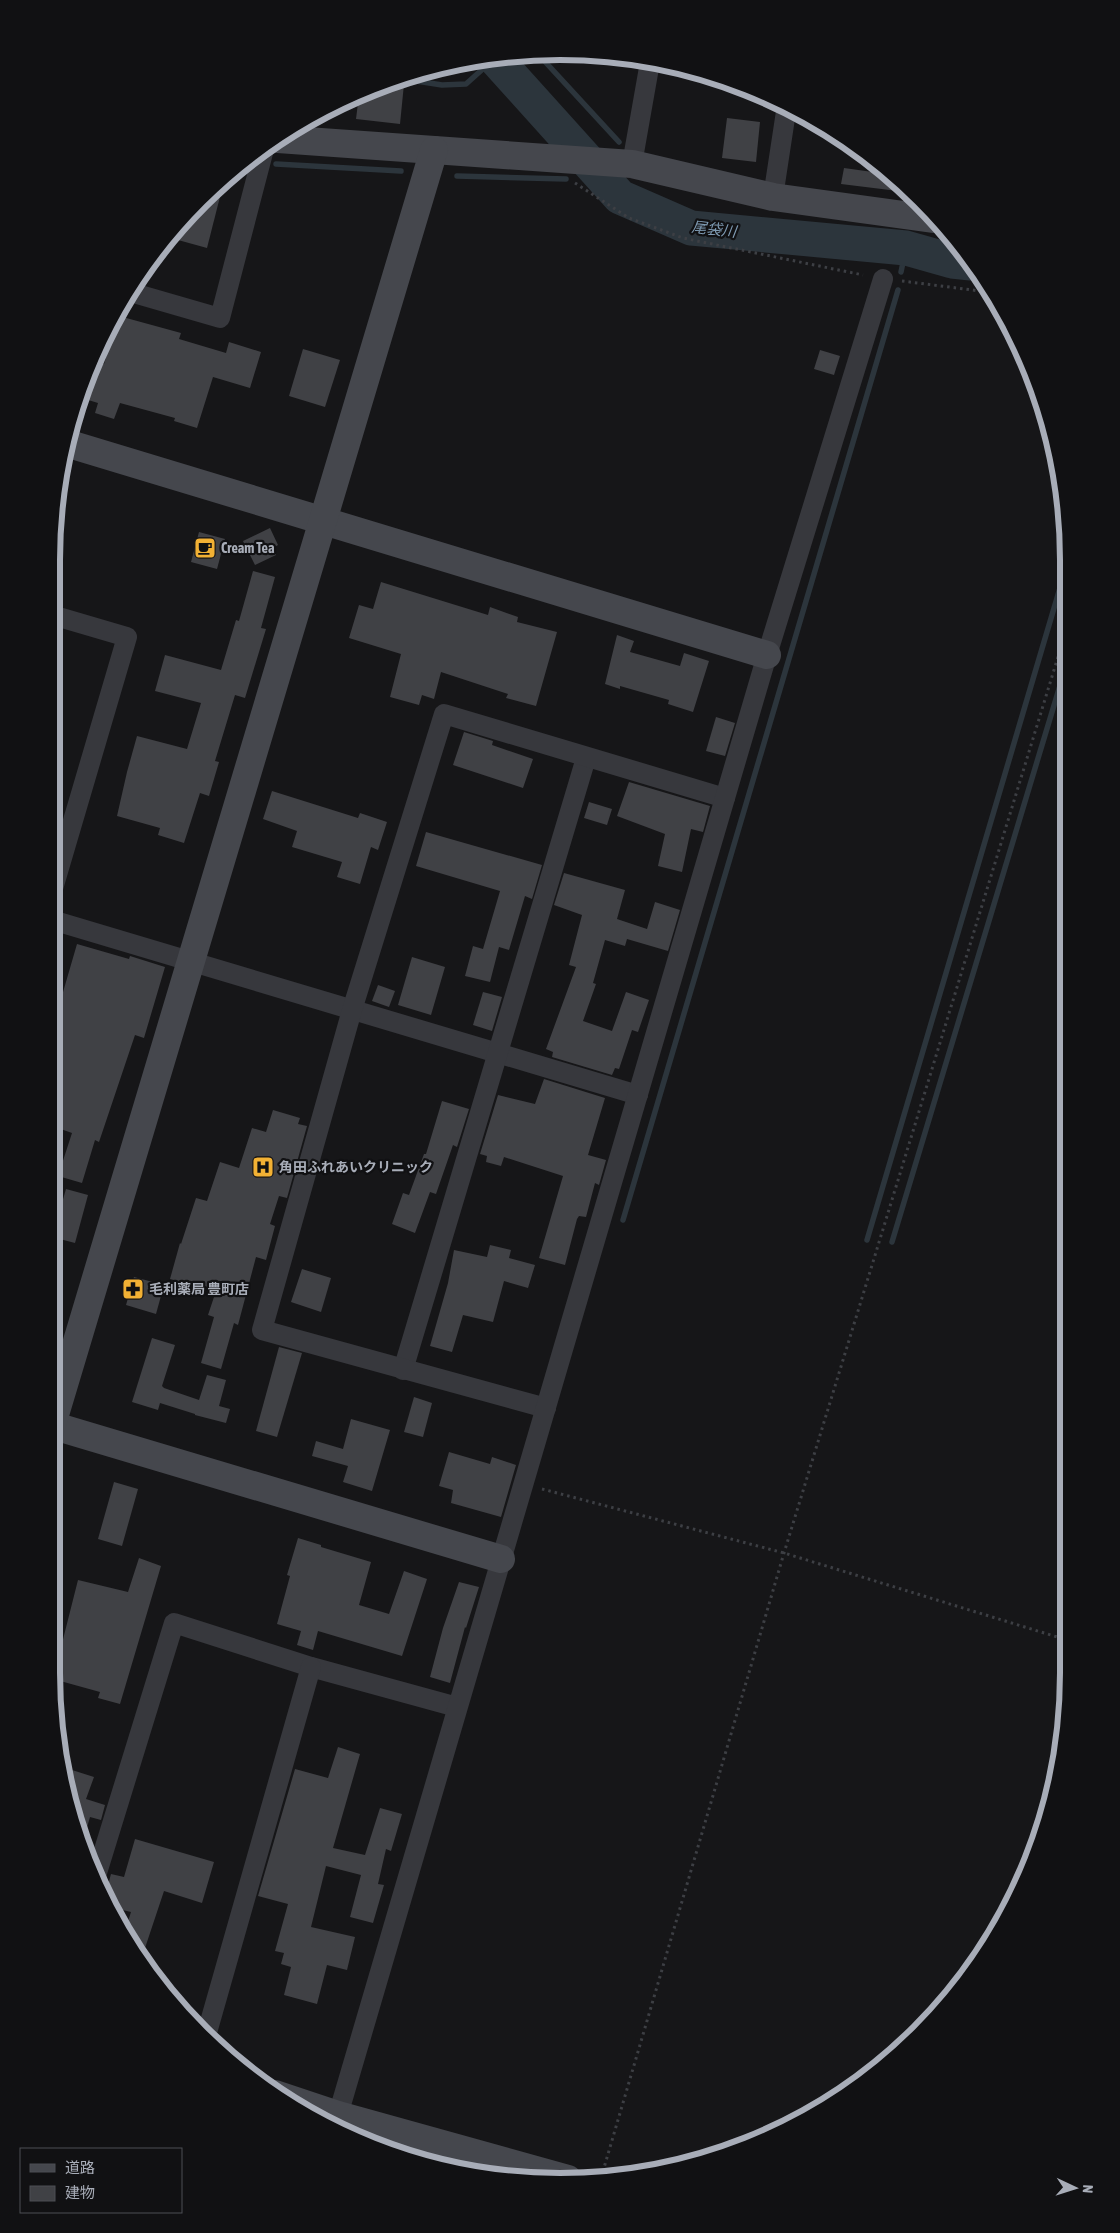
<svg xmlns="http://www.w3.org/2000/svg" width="1120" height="2233" font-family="'Asap Condensed','Noto Sans JP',sans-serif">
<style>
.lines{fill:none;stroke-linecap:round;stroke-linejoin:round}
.stream{stroke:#2c353c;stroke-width:5.5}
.river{stroke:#2c353c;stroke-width:35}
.building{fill:#404145}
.path{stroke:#3d3f44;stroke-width:3;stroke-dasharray:2.5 4;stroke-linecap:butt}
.street{stroke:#37383d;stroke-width:20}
.secondary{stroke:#45474d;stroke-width:28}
.labels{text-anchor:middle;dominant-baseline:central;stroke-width:4.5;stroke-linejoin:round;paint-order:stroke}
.poi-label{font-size:14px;font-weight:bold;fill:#a8adb8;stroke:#111113;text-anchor:start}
.water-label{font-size:15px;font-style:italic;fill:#7f9bb3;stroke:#111113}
.rim{fill:none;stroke:#a8adb8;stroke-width:6}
</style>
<rect width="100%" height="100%" fill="#161618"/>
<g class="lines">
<g class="stream">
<path d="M538 54 619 142"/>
<path d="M397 78 442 85 466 84 495 58"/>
<path d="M276 164 401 171"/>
<path d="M457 176 566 179"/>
<path d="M586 180 604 181"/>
<path d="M901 272 906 248"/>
<path d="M623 1220 898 290"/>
<path d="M867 1240 1065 571"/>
<path d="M892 1242 1065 669"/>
</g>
<path class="river" d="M493 56 620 197 691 228 906 248 952 261 971 263"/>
</g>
<g class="building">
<path d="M388 82 404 84 400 124 356 119 359 95Z"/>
<path d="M727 118 760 122 756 162 722 158Z"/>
<path d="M844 168 887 174 906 192 841 184Z"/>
<path d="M225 177 207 248 178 240 183 222Z"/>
<path d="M119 316 181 333 179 339 226 353 229 342 261 352 250 388 213 377 197 428 174 421 175 418 120 403 114 419 95 413 98 403 85 399 98 362 104 364Z"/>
<path d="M303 349 340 360 325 407 289 396Z"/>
<path d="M820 350 840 356 834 375 814 369Z"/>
<path d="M270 528 278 545 273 548 276 555 255 565 243 541Z"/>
<path d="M199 532 225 539 217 569 191 562Z"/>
<path d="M253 571 275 577 261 628 266 629 245 698 235 695 215 761 219 762 209 796 200 793 184 843 158 835 160 828 117 816 127 772 137 736 187 749 201 703 155 691 165 655 221 670 236 620 239 621Z"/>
<path d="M381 582 488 615 490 607 518 617 517 622 557 632 536 706 506 698 508 694 441 672 434 699 422 695 419 705 390 697 401 654 349 638 359 605 373 609Z"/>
<path d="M617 635 634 641 630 652 680 666 684 653 709 661 693 712 668 704 669 700 620 686V689L605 684Z"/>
<path d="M716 717 735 723 725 756 706 751Z"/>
<path d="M464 732 493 741 492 745 533 759 523 788 453 765Z"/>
<path d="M629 782 710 806 703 832 691 829 682 872 658 866 665 834 617 816Z"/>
<path d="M272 791 358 818 360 813 387 822 378 850 371 847 360 884 337 877 342 862 292 847 297 831 263 819Z"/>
<path d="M589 802 612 809 607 825 584 818Z"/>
<path d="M426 832 542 865 532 899 525 896 509 950 499 947 490 982 465 976 473 946 483 949 500 891 416 866Z"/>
<path d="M564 873 625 890 617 919 647 929 655 902 680 910 668 951 627 939 625 946 605 940 593 983 596 984 583 1021 612 1031 626 992 649 1000 638 1032 632 1030 619 1069 615 1068 612 1075 552 1057 553 1052 546 1049 576 967 569 965 582 915 554 905Z"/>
<path d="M77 944 129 959 130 956 165 967 144 1038 135 1035 99 1142 95 1140 82 1183 58 1176 72 1133 52 1126V1030Z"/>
<path d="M412 957 445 967 431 1015 398 1005Z"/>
<path d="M378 985 395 991 389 1007 372 1001Z"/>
<path d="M483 992 502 997 492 1031 473 1025Z"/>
<path d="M544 1079 605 1098 588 1155 606 1160 599 1185 595 1183 586 1217 579 1216 577 1219 565 1265 539 1258 563 1176 504 1157 501 1166 486 1162 487 1156 480 1154 498 1095 535 1104Z"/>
<path d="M442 1101 469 1109 457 1147 453 1145 436 1194 430 1192 415 1233 392 1224 403 1193 409 1195 424 1154H426Z"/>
<path d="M273 1110 300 1118 298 1124 307 1126 287 1198 279 1196 270 1224 275 1226 266 1260 256 1257 238 1325 234 1323 221 1369 201 1363 214 1317 208 1315 216 1291 170 1279 180 1243 181 1244 196 1198 207 1201 220 1162 239 1168 252 1128 266 1132Z"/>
<path d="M66 1189 88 1195 75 1243 52 1237Z"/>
<path d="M490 1245 511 1250 509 1258 535 1265 528 1288 504 1281 493 1322 463 1315 452 1352 430 1346 448 1283 454 1250 487 1257Z"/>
<path d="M302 1269 331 1278 321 1312 291 1302Z"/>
<path d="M134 1277 164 1285 156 1314 126 1305Z"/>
<path d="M152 1338 175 1345 162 1386 164 1388 199 1400 207 1375 226 1380 219 1406 230 1409 226 1423 195 1415V1414L160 1403 158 1410 132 1402Z"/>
<path d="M279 1347 302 1353 277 1437 256 1431Z"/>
<path d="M414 1397 432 1403 423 1437 404 1432Z"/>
<path d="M351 1419 390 1430 372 1491 343 1482 348 1466 312 1456 316 1441 343 1449Z"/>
<path d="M449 1452 490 1464 492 1457 516 1465 501 1517 451 1503 453 1490 439 1486Z"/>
<path d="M114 1482 138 1489 122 1546 98 1539Z"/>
<path d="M298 1538 321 1545V1547L371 1562 359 1605 389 1614 404 1571 427 1579 402 1656 318 1631 313 1650 297 1645 301 1631 277 1624 290 1576 287 1575Z"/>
<path d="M139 1558 161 1566 120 1704 98 1698 100 1692 53 1679 78 1580 128 1592Z"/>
<path d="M459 1582 479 1587 466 1628 465 1627 450 1683 430 1677 443 1628Z"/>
<path d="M338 1747 360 1754 333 1848 365 1855 380 1808 402 1814 391 1851 386 1849 378 1884 384 1885 373 1923 350 1917 361 1875 326 1866 311 1927 355 1937 347 1970 327 1965 317 2004 284 1995 291 1967 281 1964 284 1953 275 1951 288 1904 258 1896 295 1769 328 1778Z"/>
<path d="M72 1770 94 1777 86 1799 105 1805 101 1820 90 1817 82 1845 66 1789Z"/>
<path d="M135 1839 214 1862 202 1903 164 1891 141 1960 124 1934 131 1912 110 1907 105 1896 111 1874 124 1877Z"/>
</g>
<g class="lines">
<g class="path">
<path d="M575 183 629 218 683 238 863 275"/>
<path d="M902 281 988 292"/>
<path d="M542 1489 784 1553 1067 1640"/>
<path d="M601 2178 784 1553 1065 634"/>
</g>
<g class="street">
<path d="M632 164 650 62"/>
<path d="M773 197 787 105"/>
<path d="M130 292 220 318 264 149"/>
<path d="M52 892 127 637 52 615"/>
<path d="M52 920 638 1095"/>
<path d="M403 1370 586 758"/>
<path d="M546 1408 262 1330 352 1010 444 714 725 798"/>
<path d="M96 1876 174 1623 311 1667 457 1707"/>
<path d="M206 2036 311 1667"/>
<path d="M338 2128V2115L767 655 883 279"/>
</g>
<g class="secondary">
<path d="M278 139 632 164 773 197 933 219"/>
<path d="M66 443 767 655"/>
<path d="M51 1425 501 1559"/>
<path d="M51 1428 434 150"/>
<path d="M275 2094 338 2115 568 2179"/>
</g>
</g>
<defs>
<g id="cafe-square" transform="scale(1.125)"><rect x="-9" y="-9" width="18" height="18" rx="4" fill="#f2b134" stroke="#111113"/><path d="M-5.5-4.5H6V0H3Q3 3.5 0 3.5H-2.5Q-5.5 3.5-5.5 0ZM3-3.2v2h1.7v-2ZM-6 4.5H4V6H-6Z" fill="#111"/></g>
<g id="hospital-square" transform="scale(1.125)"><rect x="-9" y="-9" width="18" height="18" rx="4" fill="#f2b134" stroke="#111113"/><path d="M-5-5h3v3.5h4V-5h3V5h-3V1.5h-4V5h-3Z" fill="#111"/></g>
<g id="pharmacy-square" transform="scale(1.125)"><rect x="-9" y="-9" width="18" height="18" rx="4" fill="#f2b134" stroke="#111113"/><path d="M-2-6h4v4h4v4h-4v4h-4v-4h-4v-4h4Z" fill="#111"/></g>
</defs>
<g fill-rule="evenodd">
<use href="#cafe-square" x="205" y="548"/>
<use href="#hospital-square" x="263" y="1167"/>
<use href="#pharmacy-square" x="133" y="1289"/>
</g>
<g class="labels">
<g class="poi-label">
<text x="221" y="548">Cream Tea</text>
<text x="279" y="1167">角田ふれあいクリニック</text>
<text x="149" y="1289">毛利薬局 豊町店</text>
</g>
<g class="water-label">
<text transform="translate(714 229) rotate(7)">尾袋川</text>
</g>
</g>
<path d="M0 0H1120V2233H0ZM560 60H560A500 500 0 0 1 1060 560V1673A500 500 0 0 1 560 2173H560A500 500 0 0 1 60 1673V560A500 500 0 0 1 560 60Z" fill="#111113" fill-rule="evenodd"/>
<path class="rim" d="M560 60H560A500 500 0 0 1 1060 560V1673A500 500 0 0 1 560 2173H560A500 500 0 0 1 60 1673V560A500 500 0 0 1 560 60Z"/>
<rect x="20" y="2148" width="162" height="65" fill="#111113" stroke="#4d4f55"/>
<rect x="30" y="2164" width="25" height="8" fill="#45474d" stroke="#4d4f55"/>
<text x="65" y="2173" font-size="15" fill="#a8adb8">道路</text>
<rect x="30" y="2186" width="25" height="15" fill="#404145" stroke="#4d4f55"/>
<text x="65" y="2198" font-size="15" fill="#a8adb8">建物</text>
<g transform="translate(1075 2188) rotate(94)" stroke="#111113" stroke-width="4" paint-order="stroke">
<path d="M0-4L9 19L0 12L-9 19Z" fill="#a8adb8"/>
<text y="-8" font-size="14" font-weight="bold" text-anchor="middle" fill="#a8adb8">N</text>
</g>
</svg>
